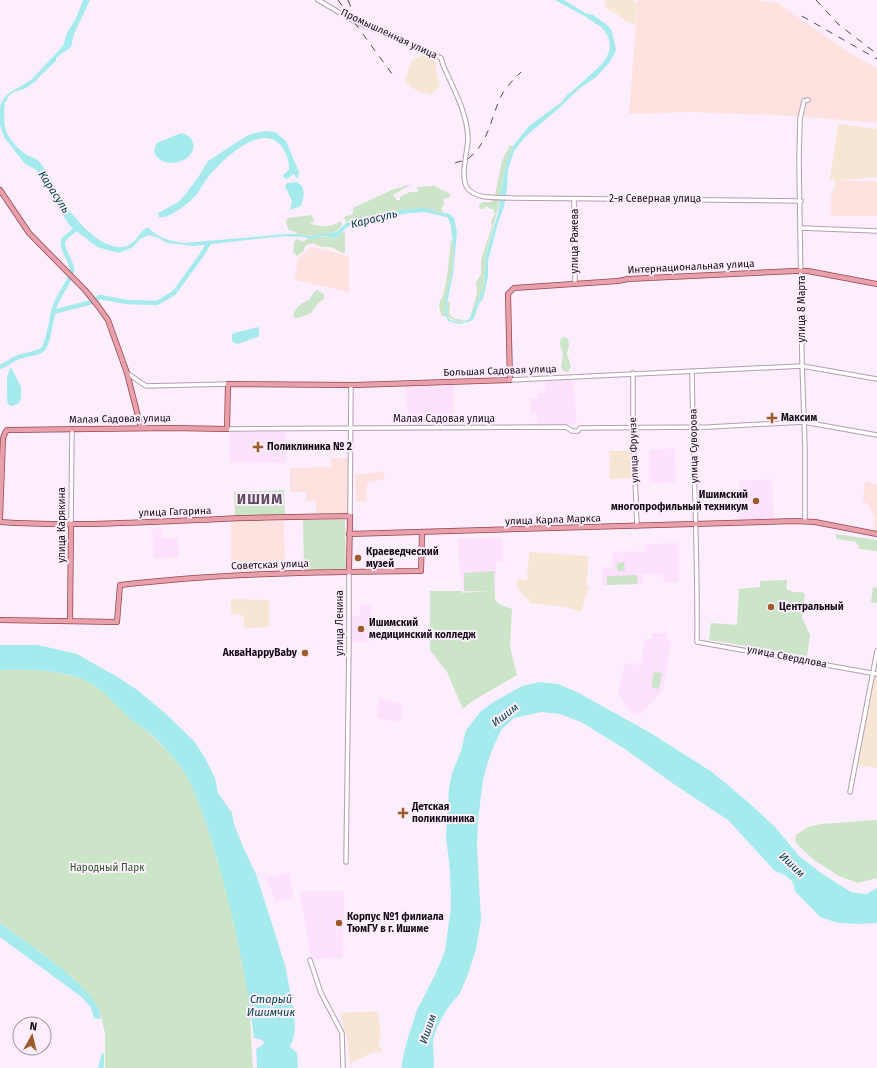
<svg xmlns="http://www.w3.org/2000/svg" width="877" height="1068" font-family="'Fira Sans',sans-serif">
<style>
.commercial{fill:#fde2e0}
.industrial{fill:#f8e6d5}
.built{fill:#fee1fd}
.green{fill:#cce4c8}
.water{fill:#a5ebee}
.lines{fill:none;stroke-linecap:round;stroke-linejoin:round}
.river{stroke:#a5ebee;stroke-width:4.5}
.minor-casing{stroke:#b39db2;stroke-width:5.5}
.major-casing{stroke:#944451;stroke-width:6}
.minor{stroke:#fff;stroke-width:3.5}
.major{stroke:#e8a1aa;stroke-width:4.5}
.rail{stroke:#4f464f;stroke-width:1;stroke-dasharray:7 7;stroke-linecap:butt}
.poi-dot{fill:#9e5b2a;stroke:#fceefc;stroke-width:1.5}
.labels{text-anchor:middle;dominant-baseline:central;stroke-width:4;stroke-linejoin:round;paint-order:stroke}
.street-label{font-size:10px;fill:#130b13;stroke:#fceefc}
.poi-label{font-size:10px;font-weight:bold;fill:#130b13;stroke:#fceefc;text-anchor:start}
.park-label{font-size:10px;fill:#2b5a22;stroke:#fceefc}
.water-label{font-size:11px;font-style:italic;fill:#004447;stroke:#fceefc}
.district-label{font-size:14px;font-weight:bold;letter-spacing:1px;fill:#5e4b5e;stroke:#fceefc}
</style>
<rect width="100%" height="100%" fill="#fceefc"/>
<g class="commercial">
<path d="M638 0H756L777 3 853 55 877 68V123L798 116 689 112 629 114Z"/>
<path d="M836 181H877V216H831V197Z"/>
<path d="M311 247 333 252 349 257V292L295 280 298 259Z"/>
<path d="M331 458H348V515L316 516V501H306V492H290V468L331 467Z"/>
<path d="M385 471 384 479 367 483 366 502H356L355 475Z"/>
<path d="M865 481 877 484V532L873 531 875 520 871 509 863 500Z"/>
<path d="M231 521H284L285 572 231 573Z"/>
</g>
<g class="industrial">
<path d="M607 0H632L637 4 635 26 604 6Z"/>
<path d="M425 54 435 59 436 62V70L440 85 432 95 420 92 411 87V86L405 81 411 61Z"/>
<path d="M838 124 877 129V177L836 181 830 178Z"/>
<path d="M609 451H631V478L610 479Z"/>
<path d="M529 552 589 556 586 586 589 587 581 612 565 607 529 603V598H526L517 587 518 579 527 580Z"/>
<path d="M231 599 269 600V627L244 628V616L231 613Z"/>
<path d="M875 676 877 677V768L858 765Z"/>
<path d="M375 1011 379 1016 381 1038H379V1047H382V1053L373 1052 350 1064 348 1048H349L340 1013Z"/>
</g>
<g class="built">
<path d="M573 380 577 425H537V413H531L530 399 537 398V393H545V381Z"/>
<path d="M454 383 453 425 408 426 406 385Z"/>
<path d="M230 431 286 432V463L230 462Z"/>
<path d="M675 448 676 482 650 483 649 450Z"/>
<path d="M772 479 774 520 738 521V501L740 492 738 481Z"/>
<path d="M162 528V539L177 538 179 557 154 559 152 529Z"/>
<path d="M502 538 503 561 496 562 495 590 463 593 462 577 460 576 458 539Z"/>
<path d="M678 543 679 582 664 583 663 574H643V584L602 585V568L613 567V553L646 551V544Z"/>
<path d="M360 605H371L370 642H352L351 616H360Z"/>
<path d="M652 633H667V640L671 641 663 690 640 714H635L627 708 618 694 625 663 639 665 642 663 644 639H652Z"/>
<path d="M379 699 402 704 400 722 377 718Z"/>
<path d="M289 873 294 898 276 902 273 894 265 877Z"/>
<path d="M300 891H344L343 958 311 959Z"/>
</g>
<g class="green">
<path d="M510 145 513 146 506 164 500 195H495L502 161Z"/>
<path d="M412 184 393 195 396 198V200H400V197L410 192H418V189L416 187 434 186 450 194V197L443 199 444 204 441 209 444 214 437 212 430 209 400 210 374 217 359 218 346 222 344 217 353 214V208L394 189Z"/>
<path d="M494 200H500L486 254 484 287 470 318 477 293 476 283 481 274V260L492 226 491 221 495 214 493 209H490L487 206 483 209H480L479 205 483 202H492Z"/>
<path d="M312 215 314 222H311V224C320 227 333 228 340 221L342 225C336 237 311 235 299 236L296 232 289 230 286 223 287 218Z"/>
<path d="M342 232H344L345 234V253C339 252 335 248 330 247 329 247 324 247 323 247 315 245 313 241 305 246L303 252 297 256 293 252 294 242 297 239 303 242C310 236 327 236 336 238Z"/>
<path d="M453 239C454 244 453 249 453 254 454 276 443 297 446 317L442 316 439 307 440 301 443 296 447 277 451 241Z"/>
<path d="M317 290 324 294V299L319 302 311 313 298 318 293 317C296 306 300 304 309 300L314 292Z"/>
<path d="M448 301 450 303 449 314 453 318 468 321 458 322 448 317 447 303Z"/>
<path d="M565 337 568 339 569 346 567 354 571 367 568 372H565L561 368 563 354 560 344 561 338Z"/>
<path d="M284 490 285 515 235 517 234 492Z"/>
<path d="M303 520H345L346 569 304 570Z"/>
<path d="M836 534 877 540V551L860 549 856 542 837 539 836 537Z"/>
<path d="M624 562 625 571H617V563Z"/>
<path d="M494 571 495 600 499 604 512 609 510 647 517 675 471 702 463 709 447 672 430 650V591H462V593L488 591H464V573Z"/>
<path d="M637 575 638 584 607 585V576Z"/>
<path d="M787 580V590C791 590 791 592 795 592 799 593 801 591 805 594L802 618 810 635 807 656 709 640 711 623 737 625 739 589 760 587V581Z"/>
<path d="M873 587 877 588V603L871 602Z"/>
<path d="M27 669C48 671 73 673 92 684 105 692 117 705 129 715 149 733 169 749 184 772 198 793 204 818 212 842 227 891 243 947 249 998 251 1021 251 1045 253 1068H105V1033L100 1011 73 978 39 951 0 923V670Z"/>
<path d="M654 672 662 673 659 689 651 687Z"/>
<path d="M877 820V878L858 883 839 876 814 860 799 846 795 841 796 835 808 827 821 824Z"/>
</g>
<g class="water">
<path d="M83 0H90L74 34 71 47 56 58V61L38 78 36 81C32 83 30 86 26 88 20 91 12 91 8 97 7 99 7 101 5 102 4 111 3 127 8 135 12 142 17 148 24 153 29 157 38 158 41 164 50 174 55 187 61 198 72 216 98 248 121 247 134 247 137 235 146 228H149C157 238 171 241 184 243L287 234H296L299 235 310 236 331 233 338 231 346 223 359 218 374 217 400 210 426 208 437 212 450 214 454 218 457 233 453 274 447 303 448 318C455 323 464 324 470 318L484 287 486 254 498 213 500 200V195L506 164 513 146 529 126 563 101 565 97C574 90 582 82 590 75 605 63 619 47 602 28 600 25 595 24 592 21 581 13 567 7 555 0H564L585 13 593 15 607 25 612 31 616 50 610 62 595 78 580 88 558 109 525 137 514 151 508 169 507 188 504 207 498 223 488 261V277L483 299 479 303 474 318 471 321 459 324 448 321C440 306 452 279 453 263 454 253 453 244 452 235 451 228 451 222 447 217L424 212 402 214 388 217 383 220 370 223 362 222 351 225 347 227 336 238 325 236 309 239 305 237 284 236 194 246 167 243 159 238 149 235 140 239 133 247 119 253 97 247 70 226 52 198 47 184 35 169 25 164 4 137 0 125V106L4 98 9 93 31 80 63 46 67 33 76 18Z"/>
<path d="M265 131 275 132 286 141 299 172 298 178H296L294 174 287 179 283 177 284 174 289 170C290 162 286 153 282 147 263 120 222 160 209 176 203 182 201 190 195 196 190 203 167 220 159 217L158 213 177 203 184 196 197 179 208 161 245 137 251 134Z"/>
<path d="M181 133C186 134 191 137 193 142 198 160 168 170 157 157 153 152 154 148 157 143Z"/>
<path d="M295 182C307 184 304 198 301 206L290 210 292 201 285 186 287 183Z"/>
<path d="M258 327 259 330V336L238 344 234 343 232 341V334L234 333Z"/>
<path d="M11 367 21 387V399L18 404 12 406 8 404C7 402 7 379 7 377 8 373 10 370 11 367Z"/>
<path d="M0 645H38L77 654 119 678 136 689 166 714 194 741 205 758 215 778 218 793 232 813 234 824 243 847 256 874 285 965 290 991 294 1010 295 1028 293 1040 290 1046 291 1048 297 1053 298 1068H257L256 1049 263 1045 264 1042 262 1040 254 1038C246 970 231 904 211 839 203 816 197 792 184 772 175 758 162 744 150 733 144 729 138 725 133 721 119 709 107 693 92 684 67 669 28 669 0 670Z"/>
<path d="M539 682 558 684 575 691 649 732 712 772 748 802 775 827 799 856 821 873 851 892 866 894 877 888V923L859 924 838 923 820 917 795 891 793 882 785 875 775 871 728 820 675 785 625 749 581 722 560 714 541 712 514 718 501 730 490 755 483 780 478 820 477 846 481 920 476 949 467 977 460 993 447 1009 437 1027 433 1040 434 1068H402V1062L407 1041 417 1010 436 973 445 951 451 907 450 871 446 836 449 788 452 773 461 751 466 730 481 711 495 701 522 686Z"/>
<path d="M0 923C17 936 109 996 100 1019L94 1018 91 1008 83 998 0 937Z"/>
<path d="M102 1053 104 1054V1068H98Z"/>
</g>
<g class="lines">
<g class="river">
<path d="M96 299 100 297 127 302 157 303 174 293 201 256 209 243"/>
<path d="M53 312 92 302"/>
<path d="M0 367C8 364 13 358 22 356 28 354 37 354 42 350 49 344 51 317 55 306 58 295 71 281 72 271 73 260 56 246 66 237 70 233 75 231 78 227"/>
</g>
<g class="minor-casing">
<g id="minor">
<path d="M318 0 354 21 441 58 443 65C453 88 467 112 468 138 468 151 459 178 468 189 478 200 498 197 512 198L801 201"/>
<path d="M574 199 575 284"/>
<path d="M801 228 877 231"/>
<path d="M692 371C693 461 698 551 697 642L877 674"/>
<path d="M127 373 146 386 228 384"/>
<path d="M633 373V427L637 526"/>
<path d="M510 380 802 366 877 379"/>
<path d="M227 429 566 427 572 431H578L580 428 709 427 804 422 877 435"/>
<path d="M350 516 351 385"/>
<path d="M805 521V448L802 362 799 159 800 119 804 101 808 100"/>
<path d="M71 525 72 429"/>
<path d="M850 792 877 651"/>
<path d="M346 862 349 644V572"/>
<path d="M310 960 321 993 342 1033 343 1068"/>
</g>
</g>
<g class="major-casing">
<g id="major">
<path d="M0 190 29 233 85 290 98 306 108 320 127 373 141 428"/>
<path d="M0 519 3 438 5 433 7 430 172 428 227 429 228 384 355 385 510 380 508 294 514 288 618 281 628 279 795 271H808L877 284"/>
<path d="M0 522C74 527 148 522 222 519 265 517 307 517 350 516L349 572"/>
<path d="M349 534 795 521 815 522 877 534"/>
<path d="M0 620 117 622 120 585C220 573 321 572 421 571L422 533"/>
<path d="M70 621 71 525"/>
</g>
</g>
<use href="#minor" class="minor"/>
<use href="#major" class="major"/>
<g class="rail">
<path d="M338 0 395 78"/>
<path d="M348 0 355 17"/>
<path d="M816 0 838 24 877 54"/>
<path d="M802 16 877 59"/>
<path d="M455 163C459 161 466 161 469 158 488 143 491 119 500 98 505 88 513 80 521 72"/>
</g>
</g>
<g class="poi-dot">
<path d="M770 412h4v4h4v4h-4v4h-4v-4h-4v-4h4z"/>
<path d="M256 441h4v4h4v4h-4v4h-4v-4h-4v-4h4z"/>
<circle cx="756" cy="501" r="4"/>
<circle cx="358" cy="558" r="4"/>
<circle cx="771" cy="607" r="4"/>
<circle cx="361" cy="629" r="4"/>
<circle cx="305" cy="653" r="4"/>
<path d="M401 807h4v4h4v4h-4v4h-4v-4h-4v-4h4z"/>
<circle cx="339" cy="923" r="4"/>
</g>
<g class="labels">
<g class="street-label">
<text transform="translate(389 34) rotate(25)">Промышленная улица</text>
<text x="655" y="199">2-я Северная улица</text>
<text transform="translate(575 241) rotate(-90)">улица Ражева</text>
<text transform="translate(691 267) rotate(-3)">Интернациональная улица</text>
<text transform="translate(802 309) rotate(-90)">улица 8 Марта</text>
<text transform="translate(500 371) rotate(-2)">Большая Садовая улица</text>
<text transform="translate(120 419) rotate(-1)">Малая Садовая улица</text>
<text x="444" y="419">Малая Садовая улица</text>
<text transform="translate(694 446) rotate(-91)">улица Суворова</text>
<text transform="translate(634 450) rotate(-92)">улица Фрунзе</text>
<text transform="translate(175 512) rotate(-2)">улица Гагарина</text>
<text transform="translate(553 520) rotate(-2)">улица Карла Маркса</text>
<text transform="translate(62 525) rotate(-90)">улица Карякина</text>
<text transform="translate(270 565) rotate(-2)">Советская улица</text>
<text transform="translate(340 623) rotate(-90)">улица Ленина</text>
<text transform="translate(787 657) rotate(11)">улица Свердлова</text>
</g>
<g class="poi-label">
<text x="781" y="418">Максим</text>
<text x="267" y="447">Поликлиника № 2</text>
<text x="748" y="495" text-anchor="end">Ишимский<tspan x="748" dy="12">многопрофильный техникум</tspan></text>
<text x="366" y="552">Краеведческий<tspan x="366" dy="12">музей</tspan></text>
<text x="779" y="607">Центральный</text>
<text x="369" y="623">Ишимский<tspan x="369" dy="12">медицинский колледж</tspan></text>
<text x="297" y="653" text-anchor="end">АкваHappyBaby</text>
<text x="412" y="807">Детская<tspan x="412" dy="12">поликлиника</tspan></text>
<text x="347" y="917">Корпус №1 филиала<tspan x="347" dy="12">ТюмГУ в г. Ишиме</tspan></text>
</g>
<g class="park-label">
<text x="107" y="868">Народный Парк</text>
</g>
<g class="water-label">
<text transform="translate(54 192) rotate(57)">Карасуль</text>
<text transform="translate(374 219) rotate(-14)">Карасуль</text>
<text transform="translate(505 715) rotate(-37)">Ишим</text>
<text transform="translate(792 865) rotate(44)">Ишим</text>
<text x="271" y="999">Старый<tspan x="271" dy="13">Ишимчик</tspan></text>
<text transform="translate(428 1029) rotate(-71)">Ишим</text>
</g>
<g class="district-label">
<text x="260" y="499">ИШИМ</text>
</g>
</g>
<g transform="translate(32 1036) rotate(8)"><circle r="19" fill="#fceefc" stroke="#9f939f"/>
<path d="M0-3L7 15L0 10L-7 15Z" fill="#9e5b2a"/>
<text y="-6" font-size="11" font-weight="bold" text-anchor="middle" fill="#130b13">N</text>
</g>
</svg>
